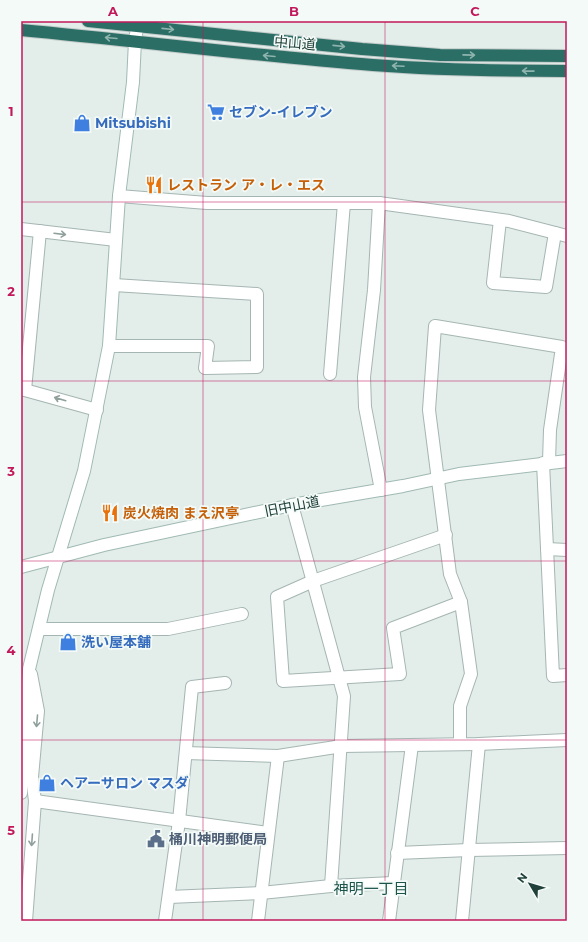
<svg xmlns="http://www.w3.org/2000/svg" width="588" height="942" font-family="Montserrat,'Noto Sans JP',sans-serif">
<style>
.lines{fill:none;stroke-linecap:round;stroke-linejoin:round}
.street-casing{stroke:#a5b6b2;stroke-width:14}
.secondary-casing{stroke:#a0bab3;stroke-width:14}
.highway-casing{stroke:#c1cac8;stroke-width:14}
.street{stroke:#fff;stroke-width:12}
.secondary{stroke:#fff;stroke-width:12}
.highway{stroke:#2b6e66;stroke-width:12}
.oneway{stroke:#8fb4ae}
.oneway2{stroke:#90a09c}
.grid{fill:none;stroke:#c2185b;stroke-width:1;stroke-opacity:0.55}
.labels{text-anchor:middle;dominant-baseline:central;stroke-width:3.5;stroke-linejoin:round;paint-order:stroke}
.street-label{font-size:14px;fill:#21403a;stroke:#f3faf7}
.shop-label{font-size:14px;font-weight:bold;fill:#366cbe;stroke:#f3faf7;text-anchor:start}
.food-label{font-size:14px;font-weight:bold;fill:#c56008;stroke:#f3faf7;text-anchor:start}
.service-label{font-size:14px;font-weight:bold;fill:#4e5e75;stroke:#f3faf7;text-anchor:start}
.neighbourhood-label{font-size:15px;fill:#1c544b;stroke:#f3faf7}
.neatline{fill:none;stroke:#c2185b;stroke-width:1.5}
.grid-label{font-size:13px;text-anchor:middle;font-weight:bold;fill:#c2185b}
</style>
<rect width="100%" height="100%" fill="#e3edea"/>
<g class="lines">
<g class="street-casing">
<g id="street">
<path d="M119 196 207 203H379L509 221 567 236"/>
<path d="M379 203 374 290 364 377 365 407 381 490"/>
<path d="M500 220 493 283 546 287 555 233"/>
<path d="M21 229 116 240"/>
<path d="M109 346H208L205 368 257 367V294L114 285"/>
<path d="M330 374 344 203"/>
<path d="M21 389 97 410"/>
<path d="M25 390 40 231"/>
<path d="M543 463 553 676 567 675"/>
<path d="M292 505 344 696 331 886"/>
<path d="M446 535 313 581 277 597 283 681 400 674 393 628 461 602"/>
<path d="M547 549 567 550"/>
<path d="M39 629H168L242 614"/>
<path d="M460 744V706L471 674 461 602 450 574 429 410 435 326 562 347 550 430 549 462"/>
<path d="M186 753 278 756 342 746 479 744 567 740"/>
<path d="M35 801 268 833"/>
<path d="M397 853 469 850 567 848"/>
<path d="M169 897 261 893 331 886 393 883"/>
<path d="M26 921 35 801 32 777 38 711 31 674"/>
<path d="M165 921 179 821 192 687 225 683"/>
<path d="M258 921 278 756"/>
<path d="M389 921 412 745"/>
<path d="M462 921 479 744"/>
</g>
</g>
<g class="secondary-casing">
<g id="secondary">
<path d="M21 567 104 545 292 505 403 486 459 474 567 461"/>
<path d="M21 793 29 669 48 590 84 471 109 346 119 196 133 82 135 41 138 21"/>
</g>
</g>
<g class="highway-casing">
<g id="highway">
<path d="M88 21 362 49 440 55 567 56"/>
<path d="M21 30C139 41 256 56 373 65 438 70 502 71 567 71"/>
</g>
</g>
<use href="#street" class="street"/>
<use href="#secondary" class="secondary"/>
<use href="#highway" class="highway"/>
</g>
<defs><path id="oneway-shaft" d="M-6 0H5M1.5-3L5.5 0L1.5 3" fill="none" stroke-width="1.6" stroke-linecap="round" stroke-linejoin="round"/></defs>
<g class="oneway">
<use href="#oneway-shaft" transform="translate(168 29) rotate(6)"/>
<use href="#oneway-shaft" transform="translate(111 38) rotate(-175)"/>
<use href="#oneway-shaft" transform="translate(339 46) rotate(6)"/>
<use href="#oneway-shaft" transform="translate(469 55) rotate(1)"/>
<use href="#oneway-shaft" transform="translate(269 56) rotate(-175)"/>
<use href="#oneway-shaft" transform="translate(398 66) rotate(-177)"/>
<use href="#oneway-shaft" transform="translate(528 71) rotate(-179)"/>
</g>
<g class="oneway2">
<use href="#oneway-shaft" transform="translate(60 234) rotate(7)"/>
<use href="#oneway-shaft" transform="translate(60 399) rotate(-164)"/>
<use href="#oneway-shaft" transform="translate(37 721) rotate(95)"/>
<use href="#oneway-shaft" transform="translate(32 840) rotate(94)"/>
</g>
<path class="grid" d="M203 21V921M385 21V921M21 202H567M21 381H567M21 561H567M21 740H567"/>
<defs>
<g id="supermarket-bare" transform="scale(1.38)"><path d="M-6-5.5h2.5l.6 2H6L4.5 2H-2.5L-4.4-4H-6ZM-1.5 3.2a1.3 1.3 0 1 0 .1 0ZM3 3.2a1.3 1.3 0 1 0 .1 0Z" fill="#3f7fe0" stroke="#f3faf7" stroke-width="2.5" paint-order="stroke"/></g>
<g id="shop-bare" transform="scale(1.38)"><path d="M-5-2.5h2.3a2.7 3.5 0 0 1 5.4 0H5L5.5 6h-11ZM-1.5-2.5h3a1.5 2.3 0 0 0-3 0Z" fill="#3f7fe0" stroke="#f3faf7" stroke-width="2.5" paint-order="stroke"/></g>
<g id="restaurant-bare" transform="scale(1.38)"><path d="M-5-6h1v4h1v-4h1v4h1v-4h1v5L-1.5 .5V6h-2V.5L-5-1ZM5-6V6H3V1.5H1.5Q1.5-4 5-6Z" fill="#e8710a" stroke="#f3faf7" stroke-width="2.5" paint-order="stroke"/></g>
<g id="civic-bare" transform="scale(1.38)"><path d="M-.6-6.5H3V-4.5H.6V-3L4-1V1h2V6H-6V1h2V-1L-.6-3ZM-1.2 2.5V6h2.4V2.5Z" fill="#5c6f8a" stroke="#f3faf7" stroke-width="2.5" paint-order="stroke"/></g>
</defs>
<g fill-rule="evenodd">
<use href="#supermarket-bare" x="216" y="112"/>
<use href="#shop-bare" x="82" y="123"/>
<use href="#restaurant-bare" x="154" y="185"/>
<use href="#restaurant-bare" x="110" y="513"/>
<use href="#shop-bare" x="68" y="642"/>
<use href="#shop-bare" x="47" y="783"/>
<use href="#civic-bare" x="156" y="839"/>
</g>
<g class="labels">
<g class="street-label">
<text transform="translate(295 43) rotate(5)">中山道</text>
<text transform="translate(292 506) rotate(-11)">旧中山道</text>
</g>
<g class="shop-label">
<text x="229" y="112">セブン-イレブン</text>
<text x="95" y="123">Mitsubishi</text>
<text x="81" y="642">洗い屋本舗</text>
<text x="60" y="783">ヘアーサロン マスダ</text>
</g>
<g class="food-label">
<text x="167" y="185">レストラン ア・レ・エス</text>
<text x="123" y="513">炭火焼肉 まえ沢亭</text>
</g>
<g class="service-label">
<text x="169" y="839">桶川神明郵便局</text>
</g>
<g class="neighbourhood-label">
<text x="371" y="888">神明一丁目</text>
</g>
</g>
<rect width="588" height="942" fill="none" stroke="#f3faf7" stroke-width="44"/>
<g transform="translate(530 884) rotate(308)" stroke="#f3faf7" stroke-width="3" paint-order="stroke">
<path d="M0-3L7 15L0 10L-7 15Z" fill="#21403a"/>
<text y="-6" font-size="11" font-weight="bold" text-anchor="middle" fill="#21403a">N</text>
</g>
<rect x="22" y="22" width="544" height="898" class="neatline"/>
<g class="grid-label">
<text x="113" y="16">A</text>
<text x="294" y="16">B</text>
<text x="475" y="16">C</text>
<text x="11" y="116">1</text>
<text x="11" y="296">2</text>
<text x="11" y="476">3</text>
<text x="11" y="655">4</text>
<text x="11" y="835">5</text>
</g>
</svg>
